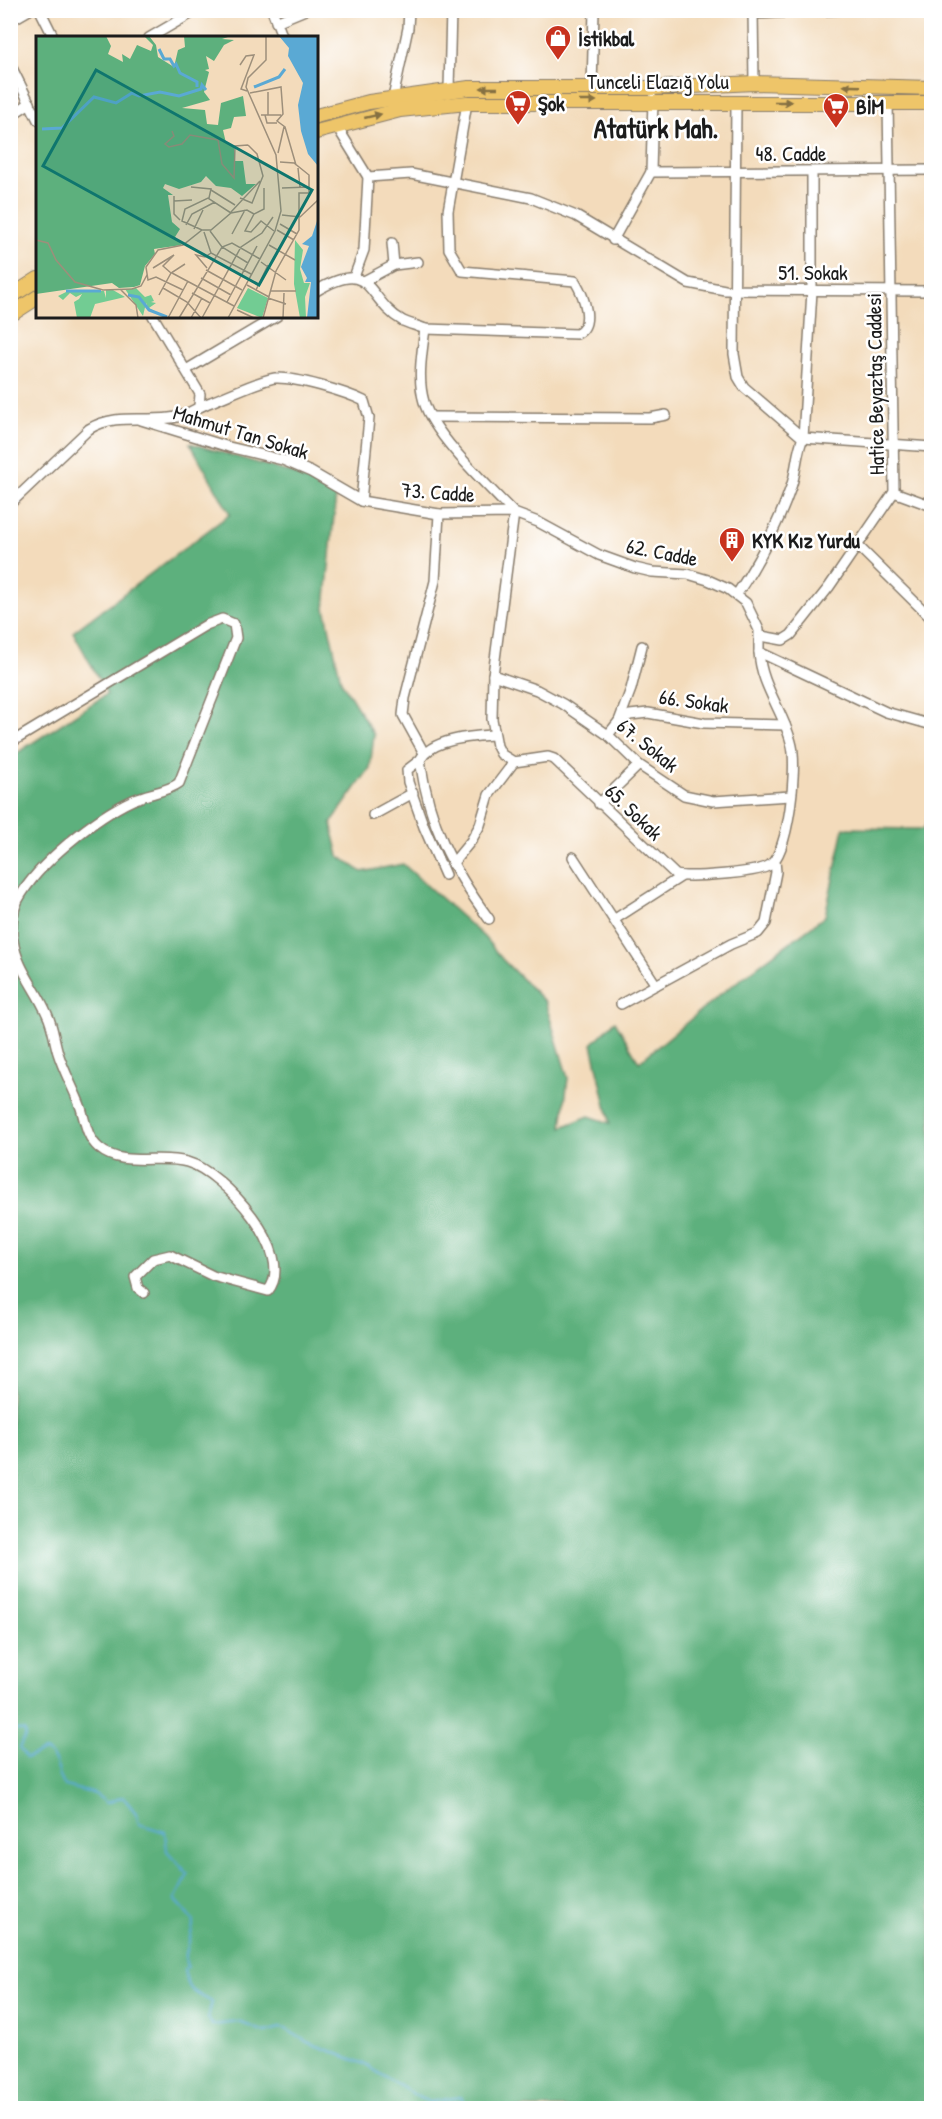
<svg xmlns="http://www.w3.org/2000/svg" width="942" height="2119" font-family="'Patrick Hand',sans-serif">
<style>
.forest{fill:#5db07d;stroke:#3c664c;stroke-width:1.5}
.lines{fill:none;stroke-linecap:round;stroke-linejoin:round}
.stream{stroke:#5aa9d4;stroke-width:2}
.street-casing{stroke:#887c6c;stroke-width:12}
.primary-casing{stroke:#887c6c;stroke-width:16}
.street{stroke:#fff;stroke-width:9}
.primary{stroke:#eec569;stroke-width:14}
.oneway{fill:#857042}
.labels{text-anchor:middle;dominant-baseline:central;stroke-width:5;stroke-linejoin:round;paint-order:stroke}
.poi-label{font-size:21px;font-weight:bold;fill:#1c1c1c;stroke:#fff;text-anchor:start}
.street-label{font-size:21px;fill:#1c1c1c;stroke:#fff}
.district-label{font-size:27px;font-weight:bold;fill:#1c1c1c;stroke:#fff}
.inset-river{fill:none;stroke:#5aa9d4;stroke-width:3}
.inset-road{fill:none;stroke:#9d8f7b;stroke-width:1.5}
.view{fill:#0f766e;fill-opacity:0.15;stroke:#0f766e;stroke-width:3}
.inset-edge{fill:none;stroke:#1c1c1c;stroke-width:3}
</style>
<rect width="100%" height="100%" fill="#fff"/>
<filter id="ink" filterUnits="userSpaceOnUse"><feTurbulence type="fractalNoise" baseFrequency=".0167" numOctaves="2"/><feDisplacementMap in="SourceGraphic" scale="12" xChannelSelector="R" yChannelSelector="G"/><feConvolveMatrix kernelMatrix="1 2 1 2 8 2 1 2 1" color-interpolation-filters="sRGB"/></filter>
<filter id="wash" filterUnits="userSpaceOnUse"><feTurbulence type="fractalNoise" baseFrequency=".008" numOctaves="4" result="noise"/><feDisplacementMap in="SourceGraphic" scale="24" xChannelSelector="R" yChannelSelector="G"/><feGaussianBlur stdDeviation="1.35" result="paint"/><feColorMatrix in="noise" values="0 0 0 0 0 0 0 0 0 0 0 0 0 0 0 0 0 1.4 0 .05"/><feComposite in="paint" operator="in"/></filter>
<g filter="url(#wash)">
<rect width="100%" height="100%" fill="#f3dbbb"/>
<path class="forest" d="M190 443 295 474 336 495 325 608 341 681 374 735 370 768 331 823 339 856 362 872 403 864 484 937 503 960 545 1002 568 1078 562 1127 589 1116 610 1123 592 1044 615 1021 639 1062 726 990 825 916 844 828 924 829 931 810V2108H11V757L107 694 73 632 230 514Z"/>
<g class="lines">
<g class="stream">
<path d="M10 1679 19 1688 10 1697"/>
<path d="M10 1729 24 1731 26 1735 19 1748 26 1758 45 1751C60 1758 56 1775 65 1786L95 1794 107 1803 123 1797 136 1813 139 1824 165 1832 167 1851 188 1874 175 1899 194 1921 185 1958 187 1967 184 1970C189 1994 194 1991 212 2002L208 2018 212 2025 239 2022 265 2032 280 2028 286 2029 307 2042 362 2063 420 2098 430 2102 461 2097 467 2108"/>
<path d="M430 2102 431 2108"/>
</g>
</g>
</g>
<g filter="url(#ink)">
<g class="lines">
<g class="street-casing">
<g id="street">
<path d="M40 10 54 38"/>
<path d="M272 10 283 38"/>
<path d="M753 10 754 83"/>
<path d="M753 14 841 10"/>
<path d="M10 21 29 10"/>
<path d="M276 22 305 10"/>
<path d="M149 38 197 10"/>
<path d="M10 64 38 120"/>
<path d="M592 88 594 10"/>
<path d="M449 89 451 10"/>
<path d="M393 98 408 28 409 10"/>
<path d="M736 102 734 354 738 377 744 387 803 438 932 447"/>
<path d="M10 116 30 103"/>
<path d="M336 125 368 177 364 250 354 277"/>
<path d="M651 172 932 170"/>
<path d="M368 177 411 174 531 198 576 216 688 283 725 290 932 291"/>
<path d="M613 240 651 172 653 99"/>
<path d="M392 243 394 265"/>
<path d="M364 281 394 265 418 262"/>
<path d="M316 291C375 256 364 299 403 321 410 324 418 326 425 329L577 334C595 325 584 296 575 281L462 271 449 249 448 211 467 103"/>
<path d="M153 316 200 394 199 406"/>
<path d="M425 329C422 352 417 379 424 402 434 436 488 486 514 513"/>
<path d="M186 370 277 316"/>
<path d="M432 417 650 418 666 415"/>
<path d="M141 420 229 447 283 460 311 472 361 501 439 514 514 513 538 522 599 555 635 568 652 572 688 574 708 580 728 589 746 603 759 630V652L886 712 932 725"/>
<path d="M894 492 932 506"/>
<path d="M10 504 89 429C117 412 146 423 177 417 190 414 199 406 211 402 227 396 260 380 275 378 296 377 346 392 364 401L369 418 361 501"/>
<path d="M514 513 493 675 492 719 497 746 501 754 514 762 548 757 554 759 676 875C690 878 759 873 770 865 789 852 797 768 792 746 785 713 761 687 759 652"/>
<path d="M857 545 932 619"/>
<path d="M737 594C759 561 778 525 791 487 797 470 796 453 803 438L812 291V172"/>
<path d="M761 636 783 640 791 635 829 587 894 492 888 102"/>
<path d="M493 675 537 690 563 704 608 735 639 765 684 795 713 801 791 796"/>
<path d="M619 721 631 689 642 646"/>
<path d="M608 735 619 721 630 715 648 713 704 723 785 725"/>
<path d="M10 743 206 625 222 619 234 624 236 638 179 783C167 792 148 793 133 800 96 817 37 864 18 900 12 912 11 928 13 940 17 969 36 988 47 1014 53 1026 54 1040 58 1053 64 1072 74 1089 81 1108 85 1121 87 1138 99 1148 122 1168 160 1154 187 1162 223 1172 298 1254 268 1291L213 1276 170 1255 153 1259 135 1277 138 1288 144 1293"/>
<path d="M424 753 403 715 405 698 435 581 439 514"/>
<path d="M420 760 407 770 408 782 424 827 445 875"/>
<path d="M599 804 639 765"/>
<path d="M373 815 413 793"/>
<path d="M573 857 656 985"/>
<path d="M452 864 471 841 480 825 489 795 514 762"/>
<path d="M489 919C451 867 429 824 420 760 431 739 472 736 493 735"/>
<path d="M615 919 682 876"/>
<path d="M621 1004 731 944 758 933 766 923 776 872 775 861"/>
</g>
</g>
<g class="primary-casing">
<g id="primary">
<path d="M316 116 369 102 469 88H653L754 83 932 88"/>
<path d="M316 132 400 110 467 103H932"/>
<path d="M10 297 38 279"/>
<path d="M10 315 38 297"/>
</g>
</g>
<use href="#street" class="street"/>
<use href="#primary" class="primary"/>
</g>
<defs><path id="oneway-solid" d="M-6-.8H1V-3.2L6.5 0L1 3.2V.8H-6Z" transform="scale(1.5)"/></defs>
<g class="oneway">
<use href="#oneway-solid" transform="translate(852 86) rotate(-178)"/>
<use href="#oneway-solid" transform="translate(489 88) rotate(-180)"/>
<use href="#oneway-solid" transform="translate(588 101)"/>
<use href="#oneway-solid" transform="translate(783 102)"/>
<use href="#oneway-solid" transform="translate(373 116) rotate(-13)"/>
</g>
</g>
<defs>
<g id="shop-pin" transform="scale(1.35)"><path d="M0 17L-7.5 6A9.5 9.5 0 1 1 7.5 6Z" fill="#c8321e" stroke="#fff"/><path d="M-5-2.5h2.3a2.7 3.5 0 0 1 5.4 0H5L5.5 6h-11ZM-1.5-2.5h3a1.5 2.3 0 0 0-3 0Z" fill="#fff"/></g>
<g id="supermarket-pin" transform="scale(1.35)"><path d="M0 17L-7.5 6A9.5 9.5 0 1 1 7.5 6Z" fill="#c8321e" stroke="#fff"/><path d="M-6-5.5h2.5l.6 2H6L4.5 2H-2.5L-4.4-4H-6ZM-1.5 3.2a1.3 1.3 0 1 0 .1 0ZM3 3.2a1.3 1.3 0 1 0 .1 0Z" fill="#fff"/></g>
<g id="building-pin" transform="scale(1.35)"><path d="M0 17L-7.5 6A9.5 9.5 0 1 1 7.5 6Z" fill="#c8321e" stroke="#fff"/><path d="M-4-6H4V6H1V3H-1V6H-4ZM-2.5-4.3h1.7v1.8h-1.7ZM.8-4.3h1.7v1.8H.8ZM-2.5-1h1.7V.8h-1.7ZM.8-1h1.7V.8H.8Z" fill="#fff"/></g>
</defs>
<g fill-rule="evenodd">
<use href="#shop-pin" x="558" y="38"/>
<use href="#supermarket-pin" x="518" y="103"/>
<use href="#supermarket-pin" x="836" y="106"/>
<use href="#building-pin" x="732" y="540"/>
</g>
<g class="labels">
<g class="poi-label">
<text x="578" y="38">İstikbal</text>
<text x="538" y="103">Şok</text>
<text x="856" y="106">BİM</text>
<text x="752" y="540">KYK Kız Yurdu</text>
</g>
<g class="street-label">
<text x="658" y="81">Tunceli Elazığ Yolu</text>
<text x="791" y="153">48. Cadde</text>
<text x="813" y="272">51. Sokak</text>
<text transform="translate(875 384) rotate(-91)">Hatice Beyaztaş Caddesi</text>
<text transform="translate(241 432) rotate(17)">Mahmut Tan Sokak</text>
<text transform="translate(438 492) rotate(4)">73. Cadde</text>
<text transform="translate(662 552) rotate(11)">62. Cadde</text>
<text transform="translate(694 701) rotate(8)">66. Sokak</text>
<text transform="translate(648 745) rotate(39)">67. Sokak</text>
<text transform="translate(634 812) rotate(44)">65. Sokak</text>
</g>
<g class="district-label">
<text x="656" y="128">Atatürk Mah.</text>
</g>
</g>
<g transform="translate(36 36)">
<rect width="282" height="282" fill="#f3dbbb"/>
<path d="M259 204 267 214 264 233 268 247H274L269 261 270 282H264L258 248ZM100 252 109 261 115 259 118 265 115 266 120 267 113 272 124 278 113 274 110 267 107 280 89 253ZM212 252 232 262 226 282 201 272ZM34 254 68 255 70 262V254H77L89 261 59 268 54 282H41L38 266 43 263 46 258 40 261 34 257 27 264 22 260Z" fill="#72cc93"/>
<path d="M0 0H70L75 10 72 18 87 26 86 18 94 23 101 9 115 15 117 9 109 1 113 0 120 9 122 21 138 31 142 14 149 11 148 0H195L186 3 198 4 188 9 178 25 170 20 173 33 169 34 173 36 168 56 174 64 146 72 169 74 171 88 182 89 185 67 207 60 210 80 198 81 195 92 187 94 190 107 198 110 199 125H207L210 148H220L206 160 195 152 180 150 170 140 165 146 143 153 129 148 127 152 137 159H132L136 186 144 193 139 201 146 209 118 213 119 218 109 230 104 249 98 251 83 252 76 247 0 258Z" fill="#5db07d"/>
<path d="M243 0H282V130L272 118 265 95 262 69 267 47 252 20 253 12ZM282 182V282H271L275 246H269L271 242 265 231 273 210 266 208 276 200Z" fill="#5aa9d4"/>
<path class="inset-river" d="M123 13 128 23H134L138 30 140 28 144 37 161 46V51M218 51 243 41 249 33M6 93 26 92 58 61 80 67 96 57 103 60 124 56 143 60 165 53 166 49 170 54M30 255H65M92 259 103 261 113 274 131 281"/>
<path class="inset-road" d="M204 29 210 20 218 19 205 53 211 55M232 56V79M214 57 245 51 247 78 241 85 249 91 260 129M225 79H245M229 79 231 87H241M136 95 138 100 129 108 133 111 146 108 154 99 182 104 186 128 198 142 199 110 212 109M242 117 248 91M262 132 264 151M155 151 175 153 173 162M228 152V173L218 178 209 195 215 196 225 185 238 195M246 152 273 151M175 154 199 169M138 160V178L144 184M204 162 216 167 227 140 221 118 212 109M138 165 156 164M195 176 224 145M246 179 264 181M264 181 282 164M244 188 261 198M150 189 156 178 179 166M158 193 167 174M166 194 146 185 149 173 172 162 195 177M241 194 258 204M174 195 186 211 212 227M168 196 175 217 215 238M196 198 209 174M0 204 12 207 20 224 39 246 67 254 96 253 105 250 111 239M233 209 259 224M225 226 250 244M117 232 138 219 127 230 135 237M171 232 160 219 169 221 175 217M170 234 206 254M136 237 198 270M165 242 195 259M211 249 233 261M127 252 151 266 165 282M84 253 100 269 102 282M147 254 120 241 112 244 110 231 122 214 147 209 166 194H175L195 177 211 174 218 178M220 254 232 229M235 255H260M156 257 174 267M123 259 135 237 149 228M232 262 250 268M191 266 221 210M201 274 218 282M132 282 152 245M143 282 186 211 196 207 224 223M155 282 166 262M166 282 205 211 226 197 237 181M192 282 239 195 245 175 240 119 210 51 212 42 230 24V0M227 282 240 235 263 194V157H273V139L258 127 244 126M247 282 248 257"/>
<path class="view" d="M60 34 276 154 223 249 7 130Z"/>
<rect width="282" height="282" class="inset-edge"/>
</g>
<rect width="942" height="2119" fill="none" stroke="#fff" stroke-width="36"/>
</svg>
